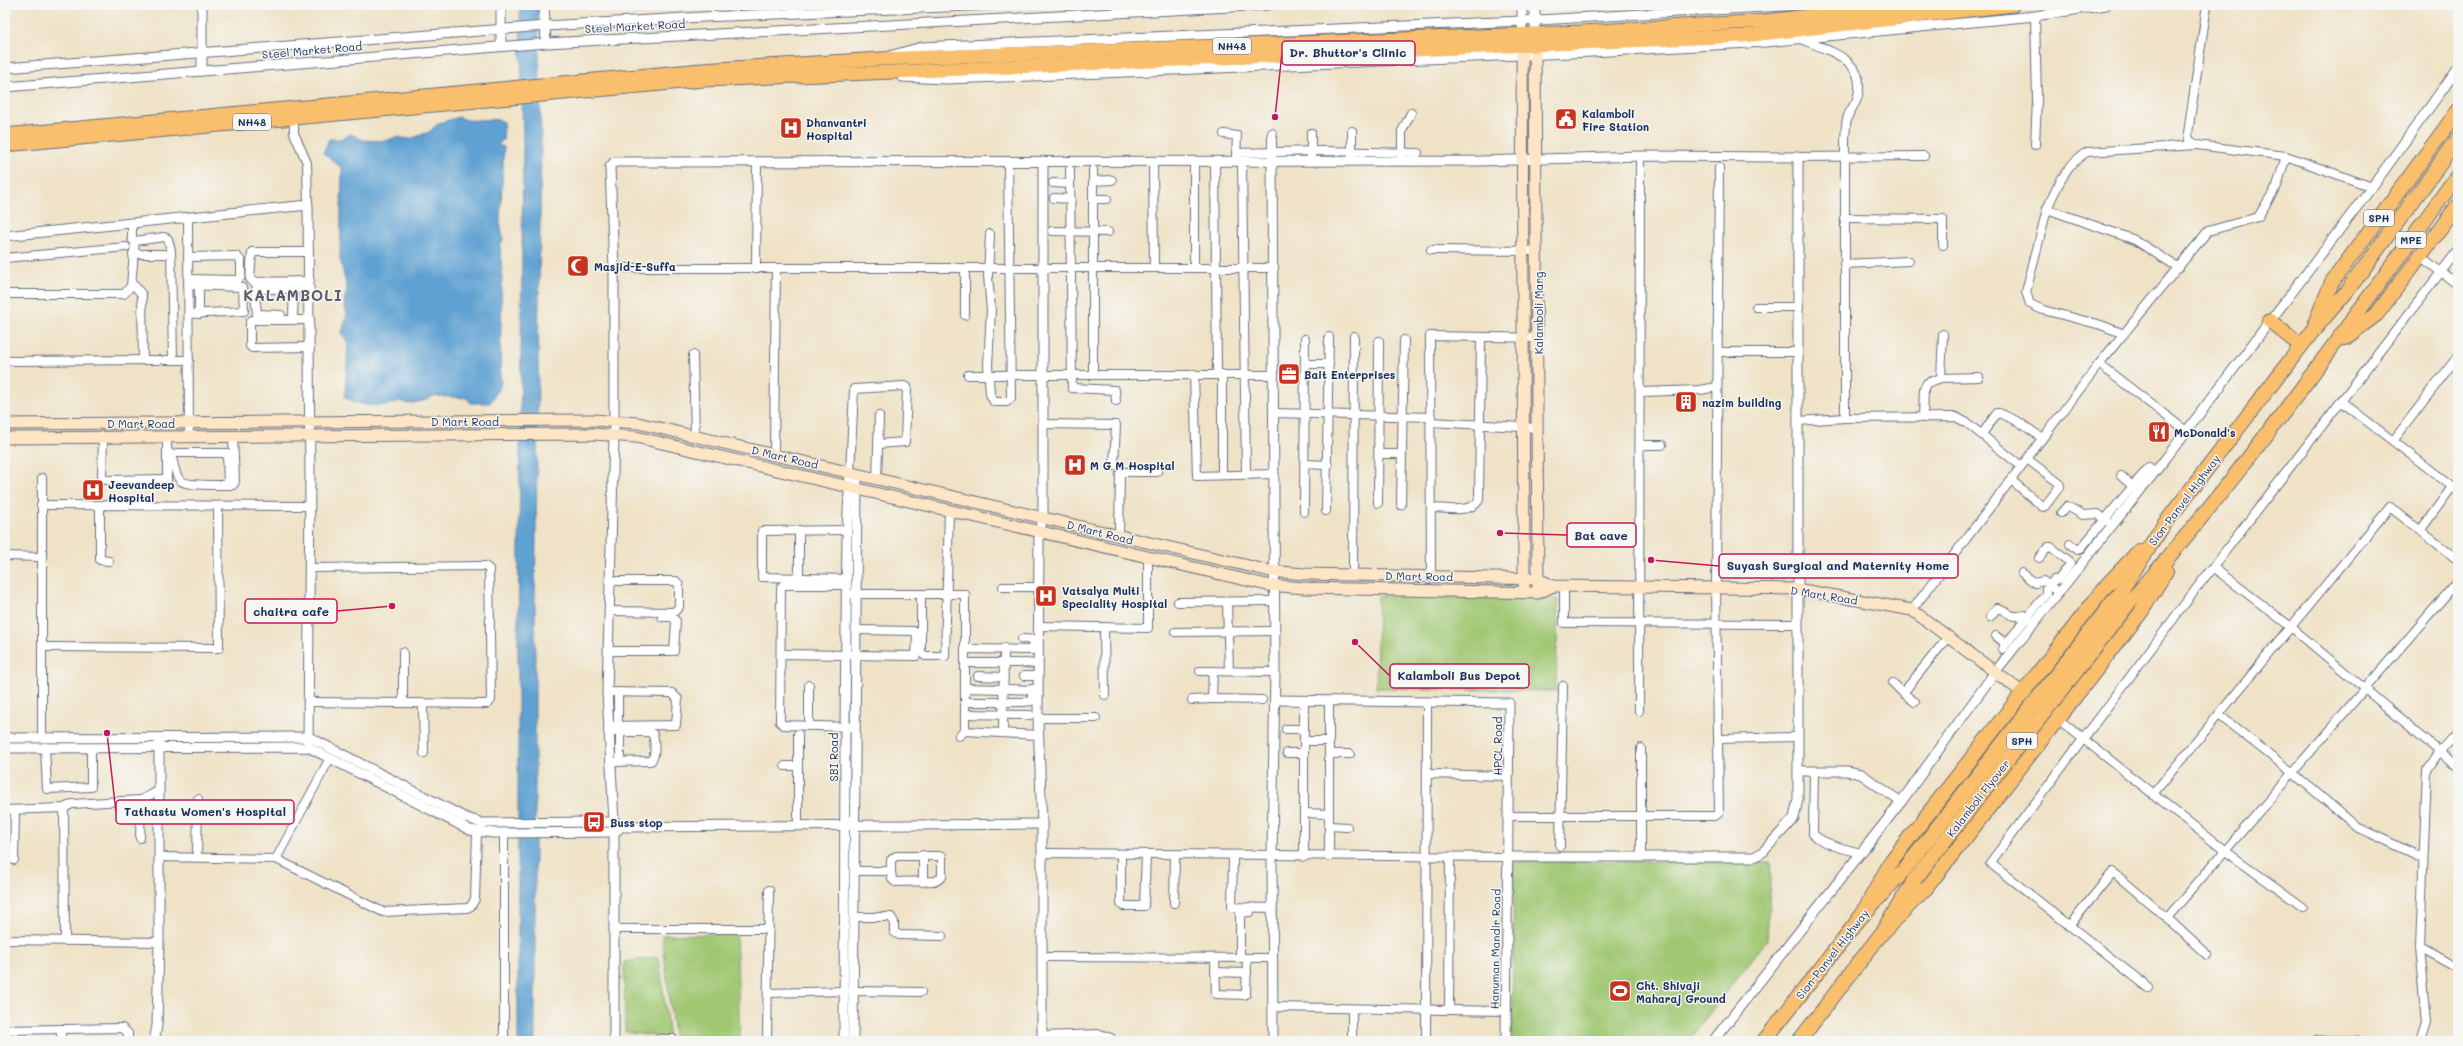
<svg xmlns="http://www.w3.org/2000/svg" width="2463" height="1046" font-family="Mali,sans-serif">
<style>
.green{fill:#a0c873;stroke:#5e7c68}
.water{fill:#5fa1d2;stroke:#3d6898}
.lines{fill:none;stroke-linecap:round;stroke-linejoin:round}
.minor-casing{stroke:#656e82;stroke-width:10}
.tertiary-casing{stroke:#656e82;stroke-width:11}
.secondary-casing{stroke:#656e82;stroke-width:13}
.trunk-casing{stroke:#656e82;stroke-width:15}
.motorway-casing{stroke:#656e82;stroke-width:16}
.minor{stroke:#fff;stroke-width:8}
.tertiary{stroke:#fff;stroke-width:9}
.secondary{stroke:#fde5c5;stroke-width:11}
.trunk{stroke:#f9bf6d;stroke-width:13}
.motorway{stroke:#f9bf6d;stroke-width:14}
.motorway-bridge-casing{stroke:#656e82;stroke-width:16;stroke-linecap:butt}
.motorway-bridge{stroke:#f9bf6d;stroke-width:14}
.labels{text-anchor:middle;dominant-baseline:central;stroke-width:3;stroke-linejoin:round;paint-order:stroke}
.shield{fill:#f6f6f2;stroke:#5d6b8a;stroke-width:1}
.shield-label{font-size:10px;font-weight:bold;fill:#1b2f5e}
.street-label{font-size:11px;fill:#1b2f5e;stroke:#f6f6f2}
.poi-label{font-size:11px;font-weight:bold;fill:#1b2f5e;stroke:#f6f6f2;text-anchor:start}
.district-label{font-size:15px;font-weight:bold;letter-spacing:1px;fill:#5e5b6c;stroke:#f6f6f2}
.leader{fill:none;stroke:#c2185b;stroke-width:1.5}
.callout-dot{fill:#c2185b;stroke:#f6f6f2;stroke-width:1.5}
.callout{fill:#f6f6f2;stroke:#c2185b;stroke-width:1.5}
.callout-label{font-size:12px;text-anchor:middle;font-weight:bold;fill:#1b2f5e}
</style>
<rect width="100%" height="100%" fill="#f6f6f2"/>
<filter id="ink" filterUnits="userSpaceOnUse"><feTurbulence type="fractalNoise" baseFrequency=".025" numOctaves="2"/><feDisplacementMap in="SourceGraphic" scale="8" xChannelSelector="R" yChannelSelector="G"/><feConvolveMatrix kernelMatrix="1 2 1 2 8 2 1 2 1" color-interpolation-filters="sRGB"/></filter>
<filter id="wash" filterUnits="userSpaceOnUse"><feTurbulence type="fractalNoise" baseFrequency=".012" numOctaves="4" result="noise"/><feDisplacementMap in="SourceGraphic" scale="16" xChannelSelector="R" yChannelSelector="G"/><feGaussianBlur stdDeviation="0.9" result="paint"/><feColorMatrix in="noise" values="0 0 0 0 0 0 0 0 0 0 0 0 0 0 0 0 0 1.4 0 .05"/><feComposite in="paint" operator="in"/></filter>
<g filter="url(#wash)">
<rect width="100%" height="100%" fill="#efe2c6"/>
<g class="green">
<path d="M1378 596 1558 599 1556 691 1376 688Z"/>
<path d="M1514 861 1771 862 1767 940 1688 1041H1512Z"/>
<path d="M736 934 740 1041H705L674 1037 662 935Z"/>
<path d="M659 957 669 1038 625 1032 624 962Z"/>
</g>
<g class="water">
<path d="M520 5H538L541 143 535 611V1041H518V644L523 144Z"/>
<path d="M459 117C473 125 489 115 504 122L503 140 498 145 504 147 500 222 503 239 500 246 502 272 500 375C504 386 495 394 490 403H471L467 398 433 396 427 400 409 404 400 401C384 408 359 407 345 397L348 344 342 333 347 315 344 302 347 289 340 258 342 168 323 153 329 139H340L351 134 363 140 386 141 396 137 410 139 429 132 439 123Z"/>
</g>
</g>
<g filter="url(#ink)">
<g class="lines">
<g class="minor-casing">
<g id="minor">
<path d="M2207 5 2188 133 2189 140 2197 145 2286 156 2372 187"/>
<path d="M1801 39C1829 51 1869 60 1857 99 1855 105 1850 110 1848 116 1845 123 1846 131 1845 138V418"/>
<path d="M294 118V133L307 163 308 205"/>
<path d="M1272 133V156"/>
<path d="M1311 133V156"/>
<path d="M1224 134 1237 136 1236 159"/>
<path d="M2035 145 2037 99 2035 16"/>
<path d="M1236 153 1321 151 1418 153"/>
<path d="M1352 156V131"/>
<path d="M1798 157 1924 156"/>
<path d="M1402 158V131L1411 113"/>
<path d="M1194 161V268"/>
<path d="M1215 161 1217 374"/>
<path d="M1242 161 1246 474"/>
<path d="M1153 162 1154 268"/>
<path d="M1070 170 1072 388 1115 390 1116 401"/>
<path d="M1093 170V375"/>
<path d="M1093 181 1112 180"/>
<path d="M1053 183 1070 184"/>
<path d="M1054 198 1071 199"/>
<path d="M1093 199H1107"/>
<path d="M2047 209 2026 292 2030 304 2043 310 2101 325 2124 334"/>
<path d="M188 217 189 437"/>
<path d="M1844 218 1943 219V245"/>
<path d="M132 223V239"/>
<path d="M1052 231 1108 232"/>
<path d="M990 234 988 276 991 310 988 365 990 394 994 402H1007L1011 398 1008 161"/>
<path d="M1431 250 1537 251"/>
<path d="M309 252H252L250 279 253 282 310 281"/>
<path d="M133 254H164"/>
<path d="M2420 256 2458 285"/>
<path d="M188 257 237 256 241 261V277L237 280 188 279"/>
<path d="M5 258 126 247"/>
<path d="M1844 264 1909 261"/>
<path d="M614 268H1274"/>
<path d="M756 268 757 162"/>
<path d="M2179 268 2135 240 2047 209C2056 189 2066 164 2087 152L2197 145"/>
<path d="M188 285 241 287 243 289 244 311 189 314"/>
<path d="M131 286H135L142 295 143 360"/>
<path d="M199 286V314"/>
<path d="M5 294H124L131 286 135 241 164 237 168 239 171 250 173 360"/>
<path d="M1756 307H1799"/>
<path d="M281 315 257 314 255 293 256 289H310"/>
<path d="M293 315 294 289"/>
<path d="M965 315V268"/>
<path d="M310 320H252L250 322V346L252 348 310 347"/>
<path d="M1718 352H1798"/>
<path d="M693 355 695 436"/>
<path d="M165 360H189"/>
<path d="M5 361 159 360"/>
<path d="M1305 364H1329"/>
<path d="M2099 364 2186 431"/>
<path d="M1194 374 1197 476 1274 474"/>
<path d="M968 375H1274"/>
<path d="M1941 378 1979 377"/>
<path d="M1641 392 1700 390 1717 387"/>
<path d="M2342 402 2458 491"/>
<path d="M1274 413 1431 417"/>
<path d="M1923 418 1924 388 1927 383 1941 378 1943 334"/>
<path d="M1798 421 1845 418 1956 417 1967 423 2021 466"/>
<path d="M1431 422 1538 428"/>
<path d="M1043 424 1116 425 1114 466"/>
<path d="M1982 434 1997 413H1999L2019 422 2042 438"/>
<path d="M103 438 102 478 106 480 167 479"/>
<path d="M2393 441 2458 356"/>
<path d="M1641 445H1662"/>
<path d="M167 451 171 454C179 484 175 484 210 485"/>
<path d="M178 453H227L228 485"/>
<path d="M1380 454H1402"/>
<path d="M774 455 776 268"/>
<path d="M1305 464 1328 465"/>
<path d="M850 473 854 389 904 386 907 387 905 442 878 444"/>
<path d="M1222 475V374"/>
<path d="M2121 476 2136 489"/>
<path d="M877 479 879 416"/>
<path d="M2011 480 2043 507 2045 506 2060 486 2059 483 2027 459"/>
<path d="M167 481V437"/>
<path d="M214 485H233L235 482 233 436"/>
<path d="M1378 503 1379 341"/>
<path d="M41 505 310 506"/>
<path d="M100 505V560L109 561"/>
<path d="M1401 505 1404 340"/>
<path d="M1432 508C1446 508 1471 514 1479 500L1481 337"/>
<path d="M1326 511 1329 337"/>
<path d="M1304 512 1305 339"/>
<path d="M2061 513 2067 506 2083 515 2098 514 2107 521"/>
<path d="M2420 531 2452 487"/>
<path d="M1119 537 1120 474 1122 472H1157"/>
<path d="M2070 544 2078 550 2081 548 2149 467"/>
<path d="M5 556 41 557"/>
<path d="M2214 568 2291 627 2458 767"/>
<path d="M2022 573 2035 583 2043 581 2059 593"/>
<path d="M1353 575 1354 336"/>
<path d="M1431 577 1430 336 1538 338"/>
<path d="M799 578V530"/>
<path d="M847 579 762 577V531L847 530"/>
<path d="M847 585H783L781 587 780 722 783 725 850 727"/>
<path d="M1564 586V623L1797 624"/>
<path d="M1003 587H1039"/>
<path d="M851 594H965V731"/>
<path d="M921 594V652L925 656H945L949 510"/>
<path d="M1178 602 1274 601"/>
<path d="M1227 602 1229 671"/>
<path d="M1912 610 2099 364 2208 231 2258 217 2277 186 2286 156"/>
<path d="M609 611 674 612 679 607V585L676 581H610"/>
<path d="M1990 617 1997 608C2011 611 2007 619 2024 615L2029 619"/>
<path d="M1039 626 1148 628V558"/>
<path d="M1104 627 1105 695"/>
<path d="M1175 632 1275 631"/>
<path d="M1996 636 2006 644"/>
<path d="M1022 639 1038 640"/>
<path d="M42 647 219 648 218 506"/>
<path d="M965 649 1032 650 1033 639"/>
<path d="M2002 649 2046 594V589L2054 580 2059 579 2070 564 2069 561 2051 547H2048L2039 558"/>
<path d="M608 651H674L676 621 672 617H662"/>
<path d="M403 652V703"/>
<path d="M781 654 916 656 917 635 914 631 857 630"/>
<path d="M965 663H1019"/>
<path d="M1024 663 1038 664"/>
<path d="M1200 671 1275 672"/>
<path d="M978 676 1003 677"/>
<path d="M1024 676H1038"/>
<path d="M1893 683 1903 693 1948 637"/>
<path d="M965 688 1038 690"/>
<path d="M607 692 672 693 678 699 676 725 608 726"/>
<path d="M618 692V726"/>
<path d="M1903 693 1915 702"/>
<path d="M1212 699 1262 700"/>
<path d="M1192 700 1212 699 1213 671"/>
<path d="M1304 701V813L1329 814"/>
<path d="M309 702 488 704 491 700 489 569 485 566 310 568"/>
<path d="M965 702H1019"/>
<path d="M1023 702 1032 701V689"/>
<path d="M423 704 424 753"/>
<path d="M1639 711 1640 156"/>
<path d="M965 714 1030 715"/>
<path d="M2219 715 2293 773 2357 827 2423 858"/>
<path d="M1038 718H1096"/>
<path d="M2058 719 2224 850 2303 907"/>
<path d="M809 726V685"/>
<path d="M1286 729H1304"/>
<path d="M608 732H648L653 734C655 742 656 756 651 761L610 762"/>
<path d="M620 732V762"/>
<path d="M1003 733 1004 648"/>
<path d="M959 736 965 731 1039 735"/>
<path d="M42 738V478"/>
<path d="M1719 739 1797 737"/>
<path d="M1304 741H1329"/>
<path d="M45 747 47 789 91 787V748"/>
<path d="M1641 748V857"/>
<path d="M1287 753H1304"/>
<path d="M1329 754H1350"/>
<path d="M785 766H798"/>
<path d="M1814 771 1813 834C1822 844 1848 850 1861 853"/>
<path d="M1427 774 1508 776"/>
<path d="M2153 794 2390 507 2458 560"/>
<path d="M64 808 65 940"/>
<path d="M5 810 64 808 72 804 141 800 158 791"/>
<path d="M1304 813V857"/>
<path d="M1508 816H1715L1719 813 1716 587 1719 168"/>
<path d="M798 826V734"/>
<path d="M1329 826 1347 827"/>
<path d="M140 838 141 800"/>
<path d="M1560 846 1563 686"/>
<path d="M1042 853 1508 857"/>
<path d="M923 855V882"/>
<path d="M1121 855V904L1123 906H1144L1146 855"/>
<path d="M1233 856 1232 907 1272 908"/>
<path d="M159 857 276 859 383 912 467 908 471 906 475 899 477 832"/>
<path d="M197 857 198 799"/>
<path d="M1329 857V701"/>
<path d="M276 859 330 758"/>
<path d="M14 860 15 810"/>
<path d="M854 871H891V860L896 856H942V877L936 881 895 882 892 879 891 871"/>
<path d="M1174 903 1175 856"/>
<path d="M854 917H891L894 922V932L899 935 942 936"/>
<path d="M2167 918 2207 955"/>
<path d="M2069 926 2113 872 2167 918 2458 581"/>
<path d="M614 929H769"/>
<path d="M5 940 159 942"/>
<path d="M2420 947 2458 968"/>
<path d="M1042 957 1273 958"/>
<path d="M1215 958 1216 994 1244 995 1246 994 1247 958"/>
<path d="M1240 958V913L1250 912"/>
<path d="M1215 972 1247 973"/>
<path d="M2149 988 1990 863 2196 589 2458 250"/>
<path d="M853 991 921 992"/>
<path d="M768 993 845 991"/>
<path d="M1273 1007 1506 1011"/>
<path d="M1352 1009V1041"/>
<path d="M1449 1010 1450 857"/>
<path d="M5 1030 122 1028 128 1033V1041"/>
<path d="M1042 1036 1100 1034 1111 1038 1112 1041"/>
<path d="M61 1041V1029"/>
<path d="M504 1041V833"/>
<path d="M659 1041V1039H673V1041"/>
<path d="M767 1041 769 890"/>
<path d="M1426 1041 1427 702"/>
<path d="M2421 1041 2427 1022 2420 947 2427 770 2439 752 2458 731"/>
</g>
</g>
<g class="tertiary-casing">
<g id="tertiary">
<path d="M202 5V71"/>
<path d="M501 5V46"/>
<path d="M544 5 546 43"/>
<path d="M1522 5V26"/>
<path d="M1535 5V34"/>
<path d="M889 56 922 47 943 46 1522 21 1800 5"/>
<path d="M5 68 545 26 703 17 992 5"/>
<path d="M902 77 946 79 1031 76 1592 52 1766 42 2035 16 2106 5"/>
<path d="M5 87 546 43 1268 5"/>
<path d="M1272 161 1275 672 1272 856 1273 1041"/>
<path d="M5 236 308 205 310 477 308 747"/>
<path d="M1275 700 1509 703 1506 1041"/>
<path d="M5 738 309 737 464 817 482 823 614 822 622 827 1042 824"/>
<path d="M5 748 308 747 470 830 493 833 614 832 618 830"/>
<path d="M1798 771H1847L1861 774 1901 802"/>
<path d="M154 1041 157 1026 159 942V743"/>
<path d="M614 1041V822L607 692 614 436V268L610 167 614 162 1480 161 1640 156 1798 157V799L1794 818 1763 852 1754 857H1508"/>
<path d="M844 1041 845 726 847 530 850 473"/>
<path d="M853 1041 857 474"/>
<path d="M1042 1041V824L1038 718 1039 533 1043 518V161"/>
<path d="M1713 1041 1901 802 1995 672 2166 458 2372 187 2458 68"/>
<path d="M2317 1041H2357"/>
</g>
</g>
<g class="secondary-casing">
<g id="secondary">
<path d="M1522 37 1524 586"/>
<path d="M1535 37 1538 586"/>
<path d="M5 424 593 420 638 423 1270 571 1305 574 1538 579 1553 586 1797 589 1912 610 2058 719"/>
<path d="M5 438 593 434 636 437 1267 585 1305 588 1538 593 1553 586"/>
</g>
</g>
<g class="trunk-casing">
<g id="trunk">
<path d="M5 135 702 70 880 59 1581 32 1765 21 1906 5"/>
<path d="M5 145 704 80 1744 36 2013 5"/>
</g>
</g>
<g class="motorway-casing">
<g id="motorway">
<path d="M2270 321 2301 346"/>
<path d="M2316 321 2332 282 2458 111"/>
<path d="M2345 338 2377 314 2458 205"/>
<path d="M2119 594 2163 526 2312 332 2347 291 2458 139"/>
<path d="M2129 603C2248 468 2352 320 2458 175"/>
<path d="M1860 918 1892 860 2107 585 2139 551"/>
<path d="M1881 934 1926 888 2141 612 2166 571"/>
<path d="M1764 1041 1860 918 1904 870"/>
<path d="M1799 1041 1881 934 1915 879"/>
</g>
</g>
<use href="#minor" class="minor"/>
<use href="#tertiary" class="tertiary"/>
<use href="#secondary" class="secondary"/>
<use href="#trunk" class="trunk"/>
<use href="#motorway" class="motorway"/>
<g class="motorway-bridge-casing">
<g id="motorway-bridge">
<path d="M1904 870 2119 594"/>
<path d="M1915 879 2129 603"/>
</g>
</g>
<use href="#motorway-bridge" class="motorway-bridge"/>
</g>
</g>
<defs>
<g id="civic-square" transform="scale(1.15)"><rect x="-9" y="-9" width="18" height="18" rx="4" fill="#c8321e" stroke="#f6f6f2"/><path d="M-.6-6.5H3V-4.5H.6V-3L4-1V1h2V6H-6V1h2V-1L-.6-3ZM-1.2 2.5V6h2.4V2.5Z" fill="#fff"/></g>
<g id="hospital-square" transform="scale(1.15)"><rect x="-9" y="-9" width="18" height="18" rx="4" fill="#c8321e" stroke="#f6f6f2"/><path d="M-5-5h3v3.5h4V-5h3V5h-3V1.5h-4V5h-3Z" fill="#fff"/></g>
<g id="mosque-square" transform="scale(1.15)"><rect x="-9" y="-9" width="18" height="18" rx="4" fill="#c8321e" stroke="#f6f6f2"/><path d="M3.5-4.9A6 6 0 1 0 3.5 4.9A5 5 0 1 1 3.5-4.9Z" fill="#fff"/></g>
<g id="office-square" transform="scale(1.15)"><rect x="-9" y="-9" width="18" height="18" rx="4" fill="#c8321e" stroke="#f6f6f2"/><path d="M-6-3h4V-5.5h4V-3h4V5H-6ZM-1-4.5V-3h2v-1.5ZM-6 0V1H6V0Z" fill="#fff"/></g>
<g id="building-square" transform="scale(1.15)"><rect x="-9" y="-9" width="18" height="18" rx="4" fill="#c8321e" stroke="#f6f6f2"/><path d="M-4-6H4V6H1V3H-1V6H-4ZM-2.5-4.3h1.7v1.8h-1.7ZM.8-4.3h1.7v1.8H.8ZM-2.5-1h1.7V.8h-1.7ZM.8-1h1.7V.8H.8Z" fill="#fff"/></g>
<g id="restaurant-square" transform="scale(1.15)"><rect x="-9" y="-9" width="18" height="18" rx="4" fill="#c8321e" stroke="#f6f6f2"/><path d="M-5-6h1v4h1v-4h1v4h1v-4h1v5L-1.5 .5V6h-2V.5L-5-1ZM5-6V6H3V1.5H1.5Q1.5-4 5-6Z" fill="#fff"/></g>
<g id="bus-square" transform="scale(1.15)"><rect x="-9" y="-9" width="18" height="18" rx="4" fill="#c8321e" stroke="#f6f6f2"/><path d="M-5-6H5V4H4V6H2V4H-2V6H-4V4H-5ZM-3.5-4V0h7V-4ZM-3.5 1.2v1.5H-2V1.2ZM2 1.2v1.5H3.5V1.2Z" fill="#fff"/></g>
<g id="stadium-square" transform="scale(1.15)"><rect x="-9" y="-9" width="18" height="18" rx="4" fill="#c8321e" stroke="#f6f6f2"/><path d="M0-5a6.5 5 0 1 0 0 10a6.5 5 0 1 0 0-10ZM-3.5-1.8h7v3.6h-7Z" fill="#fff"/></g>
</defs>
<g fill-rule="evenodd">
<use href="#civic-square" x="1566" y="119"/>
<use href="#hospital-square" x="791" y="128"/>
<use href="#mosque-square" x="578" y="266"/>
<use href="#office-square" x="1289" y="374"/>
<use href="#building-square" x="1686" y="402"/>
<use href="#restaurant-square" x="2159" y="432"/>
<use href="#hospital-square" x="1075" y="465"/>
<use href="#hospital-square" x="93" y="490"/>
<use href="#hospital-square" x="1046" y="596"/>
<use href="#bus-square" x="594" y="822"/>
<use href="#stadium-square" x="1620" y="991"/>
</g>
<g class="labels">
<g class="shield">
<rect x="1213" y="38" width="38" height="16" rx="3"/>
<rect x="233" y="114" width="38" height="16" rx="3"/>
<rect x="2364" y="210" width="30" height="16" rx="3"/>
<rect x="2396" y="232" width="30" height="16" rx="3"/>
<rect x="2007" y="733" width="30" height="16" rx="3"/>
</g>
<g class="shield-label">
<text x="1232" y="46">NH48</text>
<text x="252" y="122">NH48</text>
<text x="2379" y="218">SPH</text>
<text x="2411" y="240">MPE</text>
<text x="2022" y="741">SPH</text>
</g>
<g class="street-label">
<text transform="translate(635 26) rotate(-3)">Steel Market Road</text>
<text transform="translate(312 50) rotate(-5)">Steel Market Road</text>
<text transform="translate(1538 313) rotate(-90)">Kalamboli Marg</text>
<text x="465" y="421">D Mart Road</text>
<text x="141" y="423">D Mart Road</text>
<text transform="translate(785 457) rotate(13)">D Mart Road</text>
<text transform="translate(2184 500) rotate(-53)">Sion-Panvel Highway</text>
<text transform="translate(1100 532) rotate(14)">D Mart Road</text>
<text transform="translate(1419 576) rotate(1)">D Mart Road</text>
<text transform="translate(1824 595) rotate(9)">D Mart Road</text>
<text transform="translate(1497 746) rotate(-90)">HPCL Road</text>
<text transform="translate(833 757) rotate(-90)">SBI Road</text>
<text transform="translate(1978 798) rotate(-52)">Kalamboli Flyover</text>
<text transform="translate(1495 949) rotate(-89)">Hanuman Mandir Road</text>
<text transform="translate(1832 954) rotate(-52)">Sion-Panvel Highway</text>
</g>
<g class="poi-label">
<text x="1582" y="113">Kalamboli<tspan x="1582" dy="13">Fire Station</tspan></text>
<text x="806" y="122">Dhanvantri<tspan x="806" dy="13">Hospital</tspan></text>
<text x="594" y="266">Masjid-E-Suffa</text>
<text x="1304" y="374">Bait Enterprises</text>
<text x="1702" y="402">nazim building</text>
<text x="2174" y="432">McDonald's</text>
<text x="1090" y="465">M G M Hospital</text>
<text x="108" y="484">Jeevandeep<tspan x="108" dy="13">Hospital</tspan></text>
<text x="1062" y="590">Vatsalya Multi<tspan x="1062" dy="13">Speciality Hospital</tspan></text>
<text x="610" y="822">Buss stop</text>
<text x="1636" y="985">Cht. Shivaji<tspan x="1636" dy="13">Maharaj Ground</tspan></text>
</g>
<g class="district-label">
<text x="293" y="295">KALAMBOLI</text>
</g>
</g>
<path class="leader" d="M1275 117L1282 53M1500 533L1567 535M1651 560L1719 566M392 606L337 611M1355 642L1390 676M107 733L116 812"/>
<g class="callout-dot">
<circle cx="1275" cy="117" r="4"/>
<circle cx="1500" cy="533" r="4"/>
<circle cx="1651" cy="560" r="4"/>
<circle cx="392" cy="606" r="4"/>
<circle cx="1355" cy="642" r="4"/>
<circle cx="107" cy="733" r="4"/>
</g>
<g class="callout">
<rect x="1282" y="41" width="133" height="24" rx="4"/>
<rect x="1567" y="523" width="69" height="24" rx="4"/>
<rect x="1719" y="554" width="239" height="24" rx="4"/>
<rect x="245" y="599" width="92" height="24" rx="4"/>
<rect x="1390" y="664" width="139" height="24" rx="4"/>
<rect x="116" y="800" width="178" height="24" rx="4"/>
</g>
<g class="callout-label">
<text x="1348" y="57">Dr. Bhuttor's Clinic</text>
<text x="1601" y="540">Bat cave</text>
<text x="1838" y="570">Suyash Surgical and Maternity Home</text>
<text x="291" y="616">chaitra cafe</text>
<text x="1459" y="680">Kalamboli Bus Depot</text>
<text x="205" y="816">Tathastu Women's Hospital</text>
</g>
<rect width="2463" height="1046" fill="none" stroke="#f6f6f2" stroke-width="20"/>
</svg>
